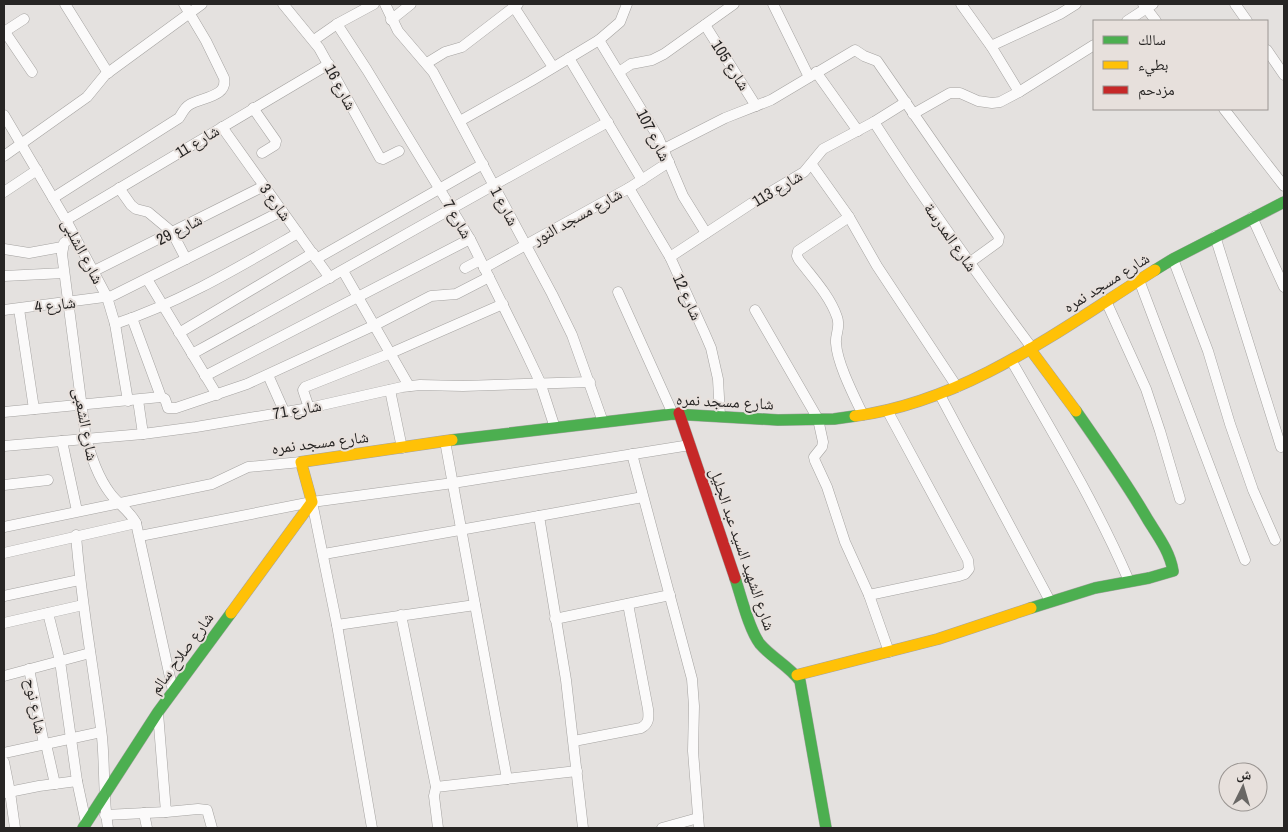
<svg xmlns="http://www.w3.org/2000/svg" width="1288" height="832" font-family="'Archivo Narrow','Noto Naskh Arabic',sans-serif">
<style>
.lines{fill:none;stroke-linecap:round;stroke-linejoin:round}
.street-casing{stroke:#a5a3a1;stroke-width:11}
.fast-casing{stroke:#a5a3a1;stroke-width:12}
.slow-casing{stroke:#a5a3a1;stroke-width:12}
.jam-casing{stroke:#a5a3a1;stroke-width:12}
.street{stroke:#fbfafa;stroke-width:10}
.fast{stroke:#4caf50;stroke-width:11}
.slow{stroke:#ffc107;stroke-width:11}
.jam{stroke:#c62828;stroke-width:11}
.labels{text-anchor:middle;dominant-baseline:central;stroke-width:4;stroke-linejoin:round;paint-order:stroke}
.street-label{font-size:16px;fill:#272524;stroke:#e7e0dc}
</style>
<rect width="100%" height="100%" fill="#e4e1df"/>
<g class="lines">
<g class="street-casing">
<g id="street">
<path d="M65 4 108 73"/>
<path d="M283 4 319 48 380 158 383 159 399 151"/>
<path d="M385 4 398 31 433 72 552 294 572 335 603 422"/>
<path d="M773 4 809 77"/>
<path d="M961 4 991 46 1019 92"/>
<path d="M1143 4 1156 21"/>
<path d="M1235 4 1247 21"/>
<path d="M514 7 553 67"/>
<path d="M391 20 411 4"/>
<path d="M1127 21 1153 4"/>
<path d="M337 24 367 70 470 239 522 344 540 382 555 428"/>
<path d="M705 25 756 106"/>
<path d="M4 32 24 19"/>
<path d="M5 32 32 72"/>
<path d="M314 40 337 24 374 4"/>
<path d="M599 40 658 137 683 196 706 233"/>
<path d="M991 46 1060 14 1076 4"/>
<path d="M1267 50 1284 75"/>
<path d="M569 58 642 180"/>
<path d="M427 63 445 52 462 47 518 4"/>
<path d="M619 72 631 64 652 60 664 54 734 4"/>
<path d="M816 72 858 131"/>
<path d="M253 108 276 141 275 145 262 153"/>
<path d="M1224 109 1284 186"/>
<path d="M913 114 950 93H960L978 101 992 103 1000 102 1019 92 1094 45"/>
<path d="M4 115 66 220 107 297 115 324 128 401"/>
<path d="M460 121 531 81 599 40 620 22 627 4"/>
<path d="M874 122C924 200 977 274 1032 348"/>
<path d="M222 127 330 278"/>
<path d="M664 149 725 118 771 100 855 50 864 56 877 61 999 237 998 242 969 263"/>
<path d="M4 156 87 97 105 75 202 4"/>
<path d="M812 165 849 217 877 266 957 387"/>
<path d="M119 188 131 205 136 209 148 212 172 232 186 259"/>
<path d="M629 188 670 257 705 334 711 348 718 379 720 416"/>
<path d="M4 192 37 170"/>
<path d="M53 198 179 118C182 114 184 108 189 105 200 97 228 98 224 78L206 41 184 4"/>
<path d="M849 217 798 251 797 256 799 260C812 277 830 296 837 317 841 327 835 334 836 343 837 363 854 396 863 415"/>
<path d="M1252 217 1284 287"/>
<path d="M66 220 329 64"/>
<path d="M74 235 64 243 62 254 86 439C92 458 98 477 110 493 118 504 130 511 136 523L173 691"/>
<path d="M1215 236 1281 447"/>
<path d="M4 249 29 253 62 247"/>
<path d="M670 257 752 203 804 172 823 149 874 122 906 102"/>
<path d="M316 259 483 164"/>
<path d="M1173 259 1208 351 1230 424 1253 490 1275 540"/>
<path d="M465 268 480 260"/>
<path d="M484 268 629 188 669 162"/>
<path d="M94 271 264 186"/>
<path d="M343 271 409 386"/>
<path d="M4 276 64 273"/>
<path d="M147 279 217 395"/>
<path d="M1139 280 1245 560"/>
<path d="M618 292 673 414"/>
<path d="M1106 301 1146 389 1160 431 1180 499"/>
<path d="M19 309 34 409"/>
<path d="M4 310 112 296 282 211"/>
<path d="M755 310 818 419 823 442 822 447 814 457 815 461 827 487 845 542 869 595 889 652"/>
<path d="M132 318 161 397 165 399 168 408H176L247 384 375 325 431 296 456 294 489 277"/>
<path d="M115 324C181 302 239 267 298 233"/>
<path d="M179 333 313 253"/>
<path d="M192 354C331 278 468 198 608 122"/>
<path d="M1011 360C1053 433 1096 504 1129 581"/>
<path d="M268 375 284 411"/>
<path d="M205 376 470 239"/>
<path d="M390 390 402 448"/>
<path d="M940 395 1050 601"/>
<path d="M138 400 143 434"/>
<path d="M309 408 303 390 305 387 391 353 503 304"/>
<path d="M4 412 161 397"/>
<path d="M62 441 77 511"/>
<path d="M445 441 507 779"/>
<path d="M4 446 143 434 196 427 309 408 402 387 420 385 463 386 590 382"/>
<path d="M632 454 692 679 694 706 693 751 699 828"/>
<path d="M4 485 48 480"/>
<path d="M312 502 337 625 372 828"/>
<path d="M4 527 212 484 248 467 301 462"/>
<path d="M76 535C81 603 94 669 102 737 105 767 103 798 108 828"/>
<path d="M140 536 312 502 453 483 690 445"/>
<path d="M4 553 136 523"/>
<path d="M324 554 539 516"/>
<path d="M869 595 959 576 965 574 969 569 968 560 887 410"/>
<path d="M4 596 79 580"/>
<path d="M48 613 60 661 77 781 86 823"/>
<path d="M401 615 436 787"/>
<path d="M555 619 670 595"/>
<path d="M4 623 83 605"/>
<path d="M337 625 475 605"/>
<path d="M29 669 44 744"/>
<path d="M4 676 90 653"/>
<path d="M158 713 166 812 198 809 207 810 212 828"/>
<path d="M574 741 641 728C649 724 649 718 648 709L628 604"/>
<path d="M46 744 55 784"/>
<path d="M4 753 101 732"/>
<path d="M4 762 10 792 15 828"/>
<path d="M4 793 39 786 77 781"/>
<path d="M144 813 147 828"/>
<path d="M105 815 166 812"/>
<path d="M438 828 434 796 436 787 577 771"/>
<path d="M583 828 566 680 539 516 643 497"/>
<path d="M662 828 698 818"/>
</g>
</g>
<g class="fast-casing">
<g id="fast">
<path d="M1155 270 1173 259 1284 202"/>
<path d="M452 440 673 414 778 420 834 419 855 416"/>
<path d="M735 578C741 596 749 630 760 644 772 658 789 666 800 681L826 828"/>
<path d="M1031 608 1095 588 1149 578 1173 571C1170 552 1158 536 1148 520 1126 482 1101 447 1076 411"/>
<path d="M83 828 158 712 231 613"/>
</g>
</g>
<g class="slow-casing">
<g id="slow">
<path d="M1030 349 1076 411"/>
<path d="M855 416C967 401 1061 329 1155 270"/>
<path d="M231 613 312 502 301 462 452 440"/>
<path d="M797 675 938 639 1031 608"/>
</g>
</g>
<g class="jam-casing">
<path id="jam" d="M679 413 735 578"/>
</g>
<use href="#street" class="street"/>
<use href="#fast" class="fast"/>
<use href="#slow" class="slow"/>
<use href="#jam" class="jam"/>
</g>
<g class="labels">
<g class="street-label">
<text transform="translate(731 65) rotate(57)">شارع 105</text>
<text transform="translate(341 87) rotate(62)">شارع 16</text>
<text transform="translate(654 135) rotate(63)">شارع 107</text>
<text transform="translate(197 141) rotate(-31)">شارع 11</text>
<text transform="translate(777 188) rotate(-31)">شارع 113</text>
<text transform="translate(276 202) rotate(54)">شارع 3</text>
<text transform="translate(505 206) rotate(62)">شارع 1</text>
<text transform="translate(577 216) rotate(-29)">شارع مسجد النور</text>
<text transform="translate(458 219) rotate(60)">شارع 7</text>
<text transform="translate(179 229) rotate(-27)">شارع 29</text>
<text transform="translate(951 237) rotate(55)">شارع المدرسة</text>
<text transform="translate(83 251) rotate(62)">شارع الشلبى</text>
<text transform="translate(1106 282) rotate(-32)">شارع مسجد نمره</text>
<text transform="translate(688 297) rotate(66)">شارع 12</text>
<text transform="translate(55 304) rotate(-7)">شارع 4</text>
<text transform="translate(725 401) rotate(3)">شارع مسجد نمره</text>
<text transform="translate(297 409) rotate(-10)">شارع 71</text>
<text transform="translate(86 424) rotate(79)">شارع الشعبى</text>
<text transform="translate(320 442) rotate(-7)">شارع مسجد نمره</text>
<text transform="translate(743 549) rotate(71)">شارع الشهيد السيد عبد الجليل</text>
<text transform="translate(181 653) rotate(-54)">شارع صلاح سالم</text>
<text transform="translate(36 706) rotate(79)">شارع نوح</text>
</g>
</g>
<rect width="1288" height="832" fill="none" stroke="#272524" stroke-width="10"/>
<rect x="1093" y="20" width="175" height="90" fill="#e7e0dc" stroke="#9a9592"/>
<rect x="1103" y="36" width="25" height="8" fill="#4caf50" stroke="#9a9592"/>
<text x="1138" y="45" font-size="15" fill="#272524">سالك</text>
<rect x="1103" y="61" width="25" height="8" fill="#ffc107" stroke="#9a9592"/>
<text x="1138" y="70" font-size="15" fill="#272524">بطيء</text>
<rect x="1103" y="86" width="25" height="8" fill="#c62828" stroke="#9a9592"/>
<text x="1138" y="95" font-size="15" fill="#272524">مزدحم</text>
<g transform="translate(1243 787) rotate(5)"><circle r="24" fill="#e7e0dc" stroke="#9a9592"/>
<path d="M0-4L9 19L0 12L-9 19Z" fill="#696765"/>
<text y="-8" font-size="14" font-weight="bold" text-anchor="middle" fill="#272524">ش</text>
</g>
</svg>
